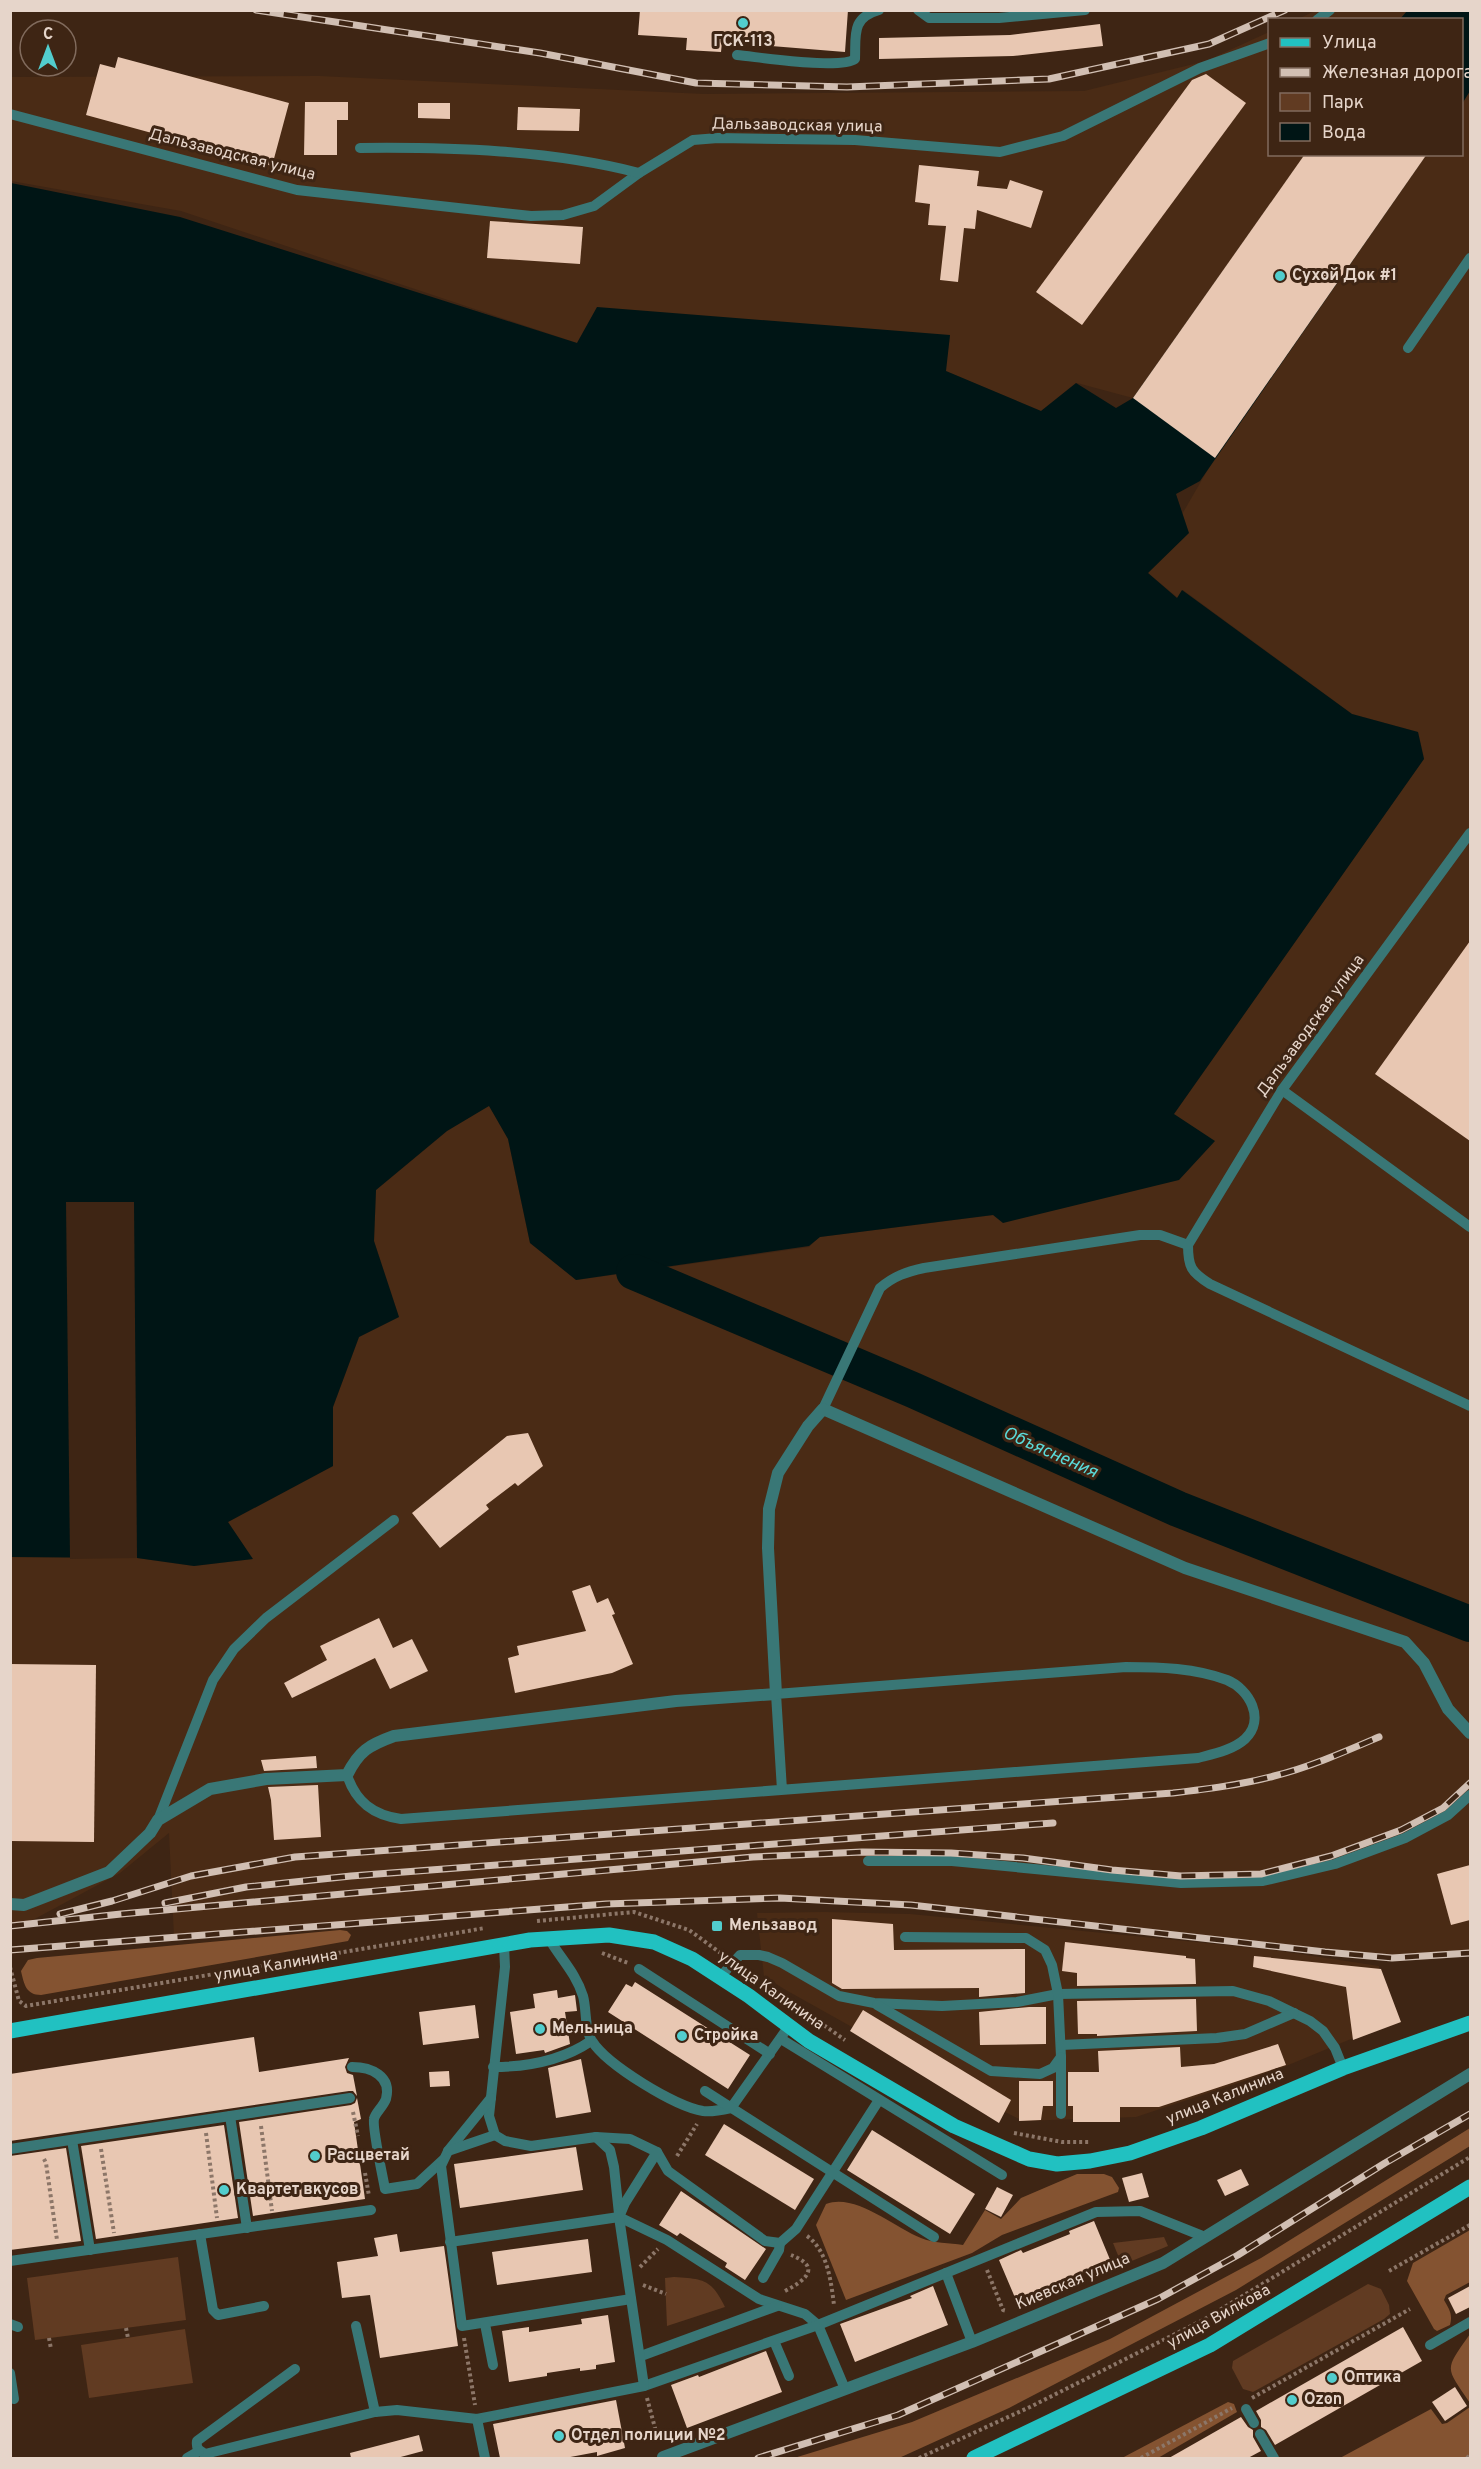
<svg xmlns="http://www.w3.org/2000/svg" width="1481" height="2469" font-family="Overpass,sans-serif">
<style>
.built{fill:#4a2b15}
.green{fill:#613b22}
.forest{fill:#845331}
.water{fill:#001515}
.pier{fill:#3e2514}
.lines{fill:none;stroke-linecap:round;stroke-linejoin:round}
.river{stroke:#001515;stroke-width:36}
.building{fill:#e8c7b2}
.path{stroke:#8c7668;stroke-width:4;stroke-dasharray:3 3;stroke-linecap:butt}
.service{stroke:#397776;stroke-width:10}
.minor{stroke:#397776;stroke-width:12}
.primary{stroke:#21c1c1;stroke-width:15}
.rail-casing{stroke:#d1bfb3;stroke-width:7}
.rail{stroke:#3e2514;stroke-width:4.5;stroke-dasharray:14;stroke-linecap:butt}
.poi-dot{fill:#52cdcd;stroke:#3e2514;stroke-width:2}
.labels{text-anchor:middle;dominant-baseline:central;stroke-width:6;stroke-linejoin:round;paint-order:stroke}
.poi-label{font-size:16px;font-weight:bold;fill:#e6d5ca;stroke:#3e2514;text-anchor:start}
.street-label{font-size:16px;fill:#e6d5ca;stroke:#3e2514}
.water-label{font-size:18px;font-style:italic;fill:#5adad9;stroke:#3e2514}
</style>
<rect width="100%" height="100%" fill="#3e2514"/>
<g class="built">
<path d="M1317 10 1470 11V1953L1392 1958 1325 1952 911 1905 780 1898 606 1904 174 1937 169 1833 120 1873 18 1928 11 1929V1557L137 1558 194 1566 252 1559 228 1522 333 1466V1407L359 1337 399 1317 374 1241 376 1190 447 1131 489 1105 508 1139 530 1243 577 1280 809 1247 819 1237 994 1215 1174 1114 1424 758 1418 732 1352 714 1183 590 1178 598 1148 573 1214 459 1133 398 1077 383 1041 411 945 371 950 336 597 308 577 343 181 211 11 181 10 77 319 76 704 94 1084 91 1206 61 1269 32 1270 154H1462V20L1298 19Z"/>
<path d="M824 1912 910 1914 1267 1949 1379 1966 1387 2024 1274 2071 1136 2117 1023 2121 995 2107 784 1989 764 1976 757 1913Z"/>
</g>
<g class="green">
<path d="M1164 2237 1168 2246 1122 2265 1113 2243Z"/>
<path d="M178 2257 186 2320 35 2340 27 2278Z"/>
<path d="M674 2277C704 2279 711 2279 725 2307L667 2326 665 2278Z"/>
<path d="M1368 2284 1381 2289 1389 2305 1390 2314 1384 2319 1253 2392 1243 2389 1232 2368 1233 2361Z"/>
<path d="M185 2329 193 2383 89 2398 81 2345Z"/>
</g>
<g class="forest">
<path d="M340 1930 347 1931 351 1935 348 1941 41 1995C26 1995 24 1984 21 1971L28 1960 37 1958Z"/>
<path d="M1470 2128V2146L1236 2290 1009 2408 899 2458H794L912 2422 1110 2339 1261 2258Z"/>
<path d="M1077 2174H1104L1112 2177 1119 2188 1118 2192 1002 2235 972 2253 846 2300 816 2225 826 2204C856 2193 893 2227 921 2238 933 2243 950 2243 963 2245L985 2210 1001 2219 1021 2198Z"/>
<path d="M1470 2230V2282L1446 2295 1444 2300C1449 2309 1453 2314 1450 2325L1437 2331 1434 2329 1407 2281 1413 2263Z"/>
<path d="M1470 2334V2403C1445 2366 1444 2371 1470 2334Z"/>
<path d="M1228 2402 1234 2404 1237 2412 1158 2458H1122Z"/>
<path d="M1470 2407V2457L1340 2458 1431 2409 1442 2424 1447 2423Z"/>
</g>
<g class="water">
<path d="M1407 11H1470V91L1462 104V20L1400 19Z"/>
<path d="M1305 155H1426L1200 481 1176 494 1189 533 1148 573 1177 598 1182 590 1352 714 1418 732 1424 759 1174 1114 1215 1141 1179 1180 1003 1223 993 1215 820 1237 809 1246 576 1280 530 1243 508 1139 489 1106 447 1131 376 1190 374 1241 399 1317 359 1337 333 1407V1466L228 1522 253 1559 194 1566 137 1558 11 1557V183L180 217 577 343 597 307 950 335 946 371 1041 411 1076 383 1116 408 1133 398Z"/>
</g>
<path class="pier" d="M66 1202H134L137 1558 70 1559Z"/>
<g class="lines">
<path class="river" d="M634 1272 913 1390 1178 1509 1470 1624"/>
</g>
<g class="building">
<path d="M640 10H848L845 52 722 42 721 52 686 50 687 38 638 35Z"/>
<path d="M1100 24 1103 46 1013 56 879 59V38L1010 35Z"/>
<path d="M118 57 289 103 272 166 86 115 100 64 115 68Z"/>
<path d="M1206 74 1246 103 1082 325 1036 292 1192 80Z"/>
<path d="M305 102H348V120H337V155H304Z"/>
<path d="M418 103H450V119L418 118Z"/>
<path d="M518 107 580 109 579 131 517 130Z"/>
<path d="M1305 154H1427L1215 458 1133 398Z"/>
<path d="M919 165 979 171 977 186 1007 189 1010 180 1043 191 1031 228 977 210 975 229 964 228 958 282 940 280 946 226 928 225 930 204 915 202Z"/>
<path d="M490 221 583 227 580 264 487 258Z"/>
<path d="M1470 941V1141L1375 1074Z"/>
<path d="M528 1433 543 1466 518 1486 515 1483 486 1505 489 1509 440 1548 412 1513 507 1436Z"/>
<path d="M590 1585 597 1603 608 1598 615 1614 612 1615 633 1664 612 1673 515 1693 508 1658 519 1655 517 1646 586 1631 572 1591Z"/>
<path d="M379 1618 393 1648 412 1639 428 1671 390 1689 375 1658 292 1698 284 1683 327 1660 320 1646Z"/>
<path d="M10 1664 96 1665 94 1842 10 1841Z"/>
<path d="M316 1756 317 1768 264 1771 261 1760Z"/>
<path d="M318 1785 321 1837 274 1840 271 1800 268 1787Z"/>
<path d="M1470 1865V1920L1451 1925 1437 1874Z"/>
<path d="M832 1919 893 1924 894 1950 1025 1949V1993L979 1997V1988L842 1989 832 1983Z"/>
<path d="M1065 1942 1186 1956V1958L1195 1959 1196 1984 1077 1986V1973L1062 1971Z"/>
<path d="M1254 1956 1381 1969 1401 2022 1353 2040 1346 1987 1253 1967Z"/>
<path d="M635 1982 750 2055 728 2089 608 2012 626 1984 632 1987Z"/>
<path d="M557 1990 558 1998 575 1995 577 2011 565 2012 570 2044 545 2053 544 2050 516 2054 510 2012 535 2008 533 1994Z"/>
<path d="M1196 1999 1197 2031 1097 2036V2034H1078L1077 2001Z"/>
<path d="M475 2005 479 2038 423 2045 419 2012Z"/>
<path d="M1029 2007H1046V2044L980 2045 979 2012Z"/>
<path d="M863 2010 1011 2100 999 2123 850 2031Z"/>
<path d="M254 2037 259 2072 349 2058 345 2067 347 2073 353 2075 357 2096 353 2091H349L10 2141V2074Z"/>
<path d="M1278 2044 1286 2065 1159 2107H1120V2122H1073V2106H1068V2072H1099L1098 2051 1180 2047 1181 2067 1214 2064Z"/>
<path d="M581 2059 591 2112 556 2118 548 2068Z"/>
<path d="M449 2071 450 2086 430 2087 429 2072Z"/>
<path d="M1019 2081H1053V2106H1043L1041 2120 1019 2121Z"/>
<path d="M357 2098 361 2119 354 2122 365 2199 253 2216 239 2122 351 2105 355 2103Z"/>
<path d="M724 2124 814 2179 795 2210 705 2155Z"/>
<path d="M224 2125 238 2218 96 2239 81 2146Z"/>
<path d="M872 2130 975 2194 950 2234 847 2170Z"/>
<path d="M576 2147 583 2190 460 2208 454 2164Z"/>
<path d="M66 2148 81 2241 10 2250V2156Z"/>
<path d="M1241 2169 1249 2185 1225 2196 1217 2180Z"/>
<path d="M1142 2173 1149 2197 1129 2202 1122 2178Z"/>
<path d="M997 2187 1013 2195 1001 2217 985 2209Z"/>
<path d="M681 2191 766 2249 745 2280 725 2267 727 2263 680 2233 677 2236 659 2225Z"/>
<path d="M1094 2221 1111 2262 1016 2300 999 2260 1021 2250 1023 2253 1070 2234 1069 2231Z"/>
<path d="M397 2234 400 2252 444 2246 458 2346 380 2358 370 2295 342 2298 337 2262 378 2256 374 2238Z"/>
<path d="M588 2239 592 2272 497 2285 492 2252Z"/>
<path d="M933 2286 948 2325 855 2362 840 2324 912 2298 910 2296Z"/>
<path d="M1470 2286V2307L1456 2314 1448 2298Z"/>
<path d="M608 2315 615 2362 596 2365V2369L580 2371V2368L547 2373V2376L509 2382 502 2331 529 2327V2332L582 2324 581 2319Z"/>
<path d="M1403 2327 1422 2361 1275 2445 1266 2430 1261 2427V2420L1256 2411Z"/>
<path d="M766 2351 782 2392 687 2428 671 2385 698 2375 699 2377Z"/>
<path d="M1455 2387 1467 2406 1445 2421 1432 2402Z"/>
<path d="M616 2400 625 2448 597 2456V2452L565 2458H500L493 2424Z"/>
<path d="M1241 2417 1248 2427 1253 2430V2437L1261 2451 1248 2458H1169Z"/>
<path d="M419 2435 423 2451 397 2458H351L350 2453Z"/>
</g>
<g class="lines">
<g class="path">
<path d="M537 1921 634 1912 689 1930 722 1954"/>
<path d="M602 1953 628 1963"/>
<path d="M10 1967 19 2001 26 2006 485 1928"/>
<path d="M765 1984 845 2040"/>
<path d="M353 2112 358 2136"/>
<path d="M261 2126 272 2211"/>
<path d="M206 2133 217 2218"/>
<path d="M1014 2133 1062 2142H1090"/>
<path d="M101 2149 114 2233"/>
<path d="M677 2156 697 2124"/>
<path d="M44 2159 46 2163 57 2240"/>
<path d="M365 2173 369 2196"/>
<path d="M807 2236C828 2251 831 2282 834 2305"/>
<path d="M640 2267 658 2249"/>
<path d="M987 2270 1003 2310 1007 2311"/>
<path d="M1389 2271 1470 2225"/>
<path d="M643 2285 666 2294"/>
<path d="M785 2291C806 2280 822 2267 791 2255"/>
<path d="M126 2328 128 2338"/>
<path d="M49 2338 51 2349"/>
<path d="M464 2338 475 2405"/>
<path d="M647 2398 659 2443"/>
<path d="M1252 2398 1410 2309"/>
<path d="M919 2458 1030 2407 1205 2319 1470 2157"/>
<path d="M1141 2458 1232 2408"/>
<path d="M1467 2458 1470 2455"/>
</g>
<g class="service">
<path d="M918 10 929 18H999L1085 10"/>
<path d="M1317 20 1330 10"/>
<path d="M737 55C759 57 840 70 855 59 856 35 851 18 879 10"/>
<path d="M10 114 297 190 531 216 563 215 594 206 639 173 693 140 718 138 855 140 1000 152 1063 136 1200 68 1270 43"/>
<path d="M360 148C452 147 550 150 639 173"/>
<path d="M1408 348 1470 258"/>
<path d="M1282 1090 1470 1227"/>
<path d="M1188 1245 1282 1090 1470 833"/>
<path d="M1188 1245C1188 1267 1191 1272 1210 1284L1470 1406"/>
<path d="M823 1409 880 1288C894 1276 906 1272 924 1268L1140 1235H1160L1188 1245"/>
<path d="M347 1775C356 1802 373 1815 401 1819L1198 1758C1213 1754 1233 1750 1245 1739 1266 1719 1249 1689 1227 1680 1195 1668 1160 1667 1126 1667L776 1694 782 1790"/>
<path d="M158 1820 213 1680 234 1649 266 1618 394 1520"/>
<path d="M868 1861H952L1181 1883 1263 1881 1335 1864 1405 1838 1448 1815 1470 1795"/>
<path d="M548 1937C560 1958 576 1973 583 1996 587 2010 584 2029 592 2041 607 2065 676 2107 703 2111 712 2112 722 2110 731 2108L789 2026"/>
<path d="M504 1945 505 1967 489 2116 495 2135 505 2141 531 2146 596 2137 630 2139 657 2152 668 2171 765 2241 780 2243 796 2229 879 2100"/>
<path d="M639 1969 770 2054"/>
<path d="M721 1976 740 1955H759L768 1957 782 1963 839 1996 874 2003 942 2006 1017 2002 1058 1994 1233 1991 1269 2001 1310 2021 1323 2031 1335 2048 1343 2068"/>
<path d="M877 2005 991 2071 1040 2074 1053 2068 1061 2057 1058 1994 1052 1965 1045 1950 1026 1938 905 1937"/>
<path d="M781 2039 1002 2175"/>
<path d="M1061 2045 1217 2038 1245 2034 1294 2013"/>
<path d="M1061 2057V2114"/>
<path d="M352 2067C371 2067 392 2076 386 2099 383 2107 375 2113 374 2119 372 2127 383 2178 385 2189L417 2184 443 2160"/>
<path d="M493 2067C527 2067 563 2060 591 2041"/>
<path d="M705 2091 934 2237"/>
<path d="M491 2098 448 2151 441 2166 462 2326 631 2299"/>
<path d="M230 2116 247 2228"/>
<path d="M596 2137 610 2150 614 2167 619 2214"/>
<path d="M72 2140 90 2250"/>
<path d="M10 2149 350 2098"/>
<path d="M448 2151 495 2135"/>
<path d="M200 2234 213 2310 218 2315 264 2306"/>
<path d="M450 2242 619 2217 667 2240 759 2299 805 2314 818 2325 845 2389"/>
<path d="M10 2261 371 2210"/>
<path d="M946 2273 972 2342"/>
<path d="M763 2278 779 2250 780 2243"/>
<path d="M10 2324 18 2327"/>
<path d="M485 2324 493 2365"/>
<path d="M356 2326 375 2412"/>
<path d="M774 2341 789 2376"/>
<path d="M1430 2345 1470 2322"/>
<path d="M641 2356 777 2306"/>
<path d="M295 2369 197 2441C196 2448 198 2450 205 2454L375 2412 397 2410 477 2419 644 2386 818 2325 1096 2212 1140 2211 1205 2237"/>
<path d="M10 2373 14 2399"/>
<path d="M644 2386 619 2217 625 2203 657 2152"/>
<path d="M1246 2409 1254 2423"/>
<path d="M477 2419 485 2458"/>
<path d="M1260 2434 1274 2458"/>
<path d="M187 2458 199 2451"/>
</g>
<g class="minor">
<path d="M10 1904 24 1905 109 1872 150 1833 158 1820 210 1789 266 1779 347 1775C359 1751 369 1745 394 1736L676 1701 776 1694 768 1548 769 1509 778 1473 808 1426 823 1409 1185 1568 1405 1642 1424 1663 1448 1709 1470 1733"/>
<path d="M663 2457 972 2342 1163 2263 1470 2074"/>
</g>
<g class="primary">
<path d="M10 2031 530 1940 609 1935 654 1942 692 1959 749 1996 809 2041 954 2126 1029 2159 1057 2164 1090 2161 1130 2153 1201 2128 1343 2068 1470 2023"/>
<path d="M974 2458 1210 2345 1470 2187"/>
</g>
<g class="rail-casing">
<g id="rail">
<path d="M256 10 540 53 696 83 847 87 1049 79 1209 44 1285 10"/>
<path d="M165 1903 246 1887 351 1876 1053 1823"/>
<path d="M60 1914 112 1901 191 1876 295 1857 1173 1793C1207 1789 1240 1785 1274 1776 1310 1767 1344 1752 1379 1737"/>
<path d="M10 1926 121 1914 753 1857 862 1852 951 1853 1023 1858 1112 1870 1181 1876 1261 1874 1331 1856 1401 1830 1443 1808 1470 1783"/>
<path d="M10 1950 606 1904 780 1898 911 1905 1325 1952 1392 1958 1470 1953"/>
<path d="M758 2458 898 2415 1158 2299 1238 2255 1385 2163 1470 2114"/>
</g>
</g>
<use href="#rail" class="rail"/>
</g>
<g class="poi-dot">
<circle cx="743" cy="23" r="6"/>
<circle cx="1280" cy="276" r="6"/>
<rect x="711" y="1920" width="12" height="12" rx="3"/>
<circle cx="540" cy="2029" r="6"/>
<circle cx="682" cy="2036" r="6"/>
<circle cx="315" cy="2156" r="6"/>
<circle cx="224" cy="2190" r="6"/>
<circle cx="1332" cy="2378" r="6"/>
<circle cx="1292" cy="2400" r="6"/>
<circle cx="559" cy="2436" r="6"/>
</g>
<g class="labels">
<g class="poi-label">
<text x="743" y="42" text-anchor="middle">ГСК-113</text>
<text x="1292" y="276">Сухой Док #1</text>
<text x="729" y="1926">Мельзавод</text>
<text x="552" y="2029">Мельница</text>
<text x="694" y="2036">Стройка</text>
<text x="327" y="2156">Расцветай</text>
<text x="236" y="2190">Квартет вкусов</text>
<text x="1344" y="2378">Оптика</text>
<text x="1304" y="2400">Ozon</text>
<text x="571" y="2436">Отдел полиции №2</text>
</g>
<g class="street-label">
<text transform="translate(797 126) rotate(1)">Дальзаводская улица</text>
<text transform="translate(232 155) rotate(14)">Дальзаводская улица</text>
<text transform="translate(1311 1026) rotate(-54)">Дальзаводская улица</text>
<text transform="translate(276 1966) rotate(-10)">улица Калинина</text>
<text transform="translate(771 1991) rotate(35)">улица Калинина</text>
<text transform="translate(1225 2097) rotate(-22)">улица Калинина</text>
<text transform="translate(1073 2282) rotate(-23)">Киевская улица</text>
<text transform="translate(1219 2317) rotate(-29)">улица Вилкова</text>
</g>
<g class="water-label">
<text transform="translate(1050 1453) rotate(24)">Объяснения</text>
</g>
</g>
<rect width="1481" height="2469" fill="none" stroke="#e6d5ca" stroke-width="24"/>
<rect x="1268" y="18" width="195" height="138" fill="#3e2514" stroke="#816b5d" stroke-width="1.5"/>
<rect x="1280" y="38" width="30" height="9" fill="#21c1c1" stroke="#816b5d" stroke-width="1.5"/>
<text x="1322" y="48" font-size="18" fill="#e6d5ca">Улица</text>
<rect x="1280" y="68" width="30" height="9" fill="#d1bfb3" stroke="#816b5d" stroke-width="1.5"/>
<text x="1322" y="78" font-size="18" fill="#e6d5ca">Железная дорога</text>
<rect x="1280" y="93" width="30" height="18" fill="#613b22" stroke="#816b5d" stroke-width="1.5"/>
<text x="1322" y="108" font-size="18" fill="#e6d5ca">Парк</text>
<rect x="1280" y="123" width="30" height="18" fill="#001515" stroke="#816b5d" stroke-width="1.5"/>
<text x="1322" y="138" font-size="18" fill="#e6d5ca">Вода</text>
<g transform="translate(48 48)"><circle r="28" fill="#3e2514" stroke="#816b5d" stroke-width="1.5"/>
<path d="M0-4.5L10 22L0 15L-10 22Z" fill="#52cdcd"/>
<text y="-9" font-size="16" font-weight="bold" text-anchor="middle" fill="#e6d5ca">С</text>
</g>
</svg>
